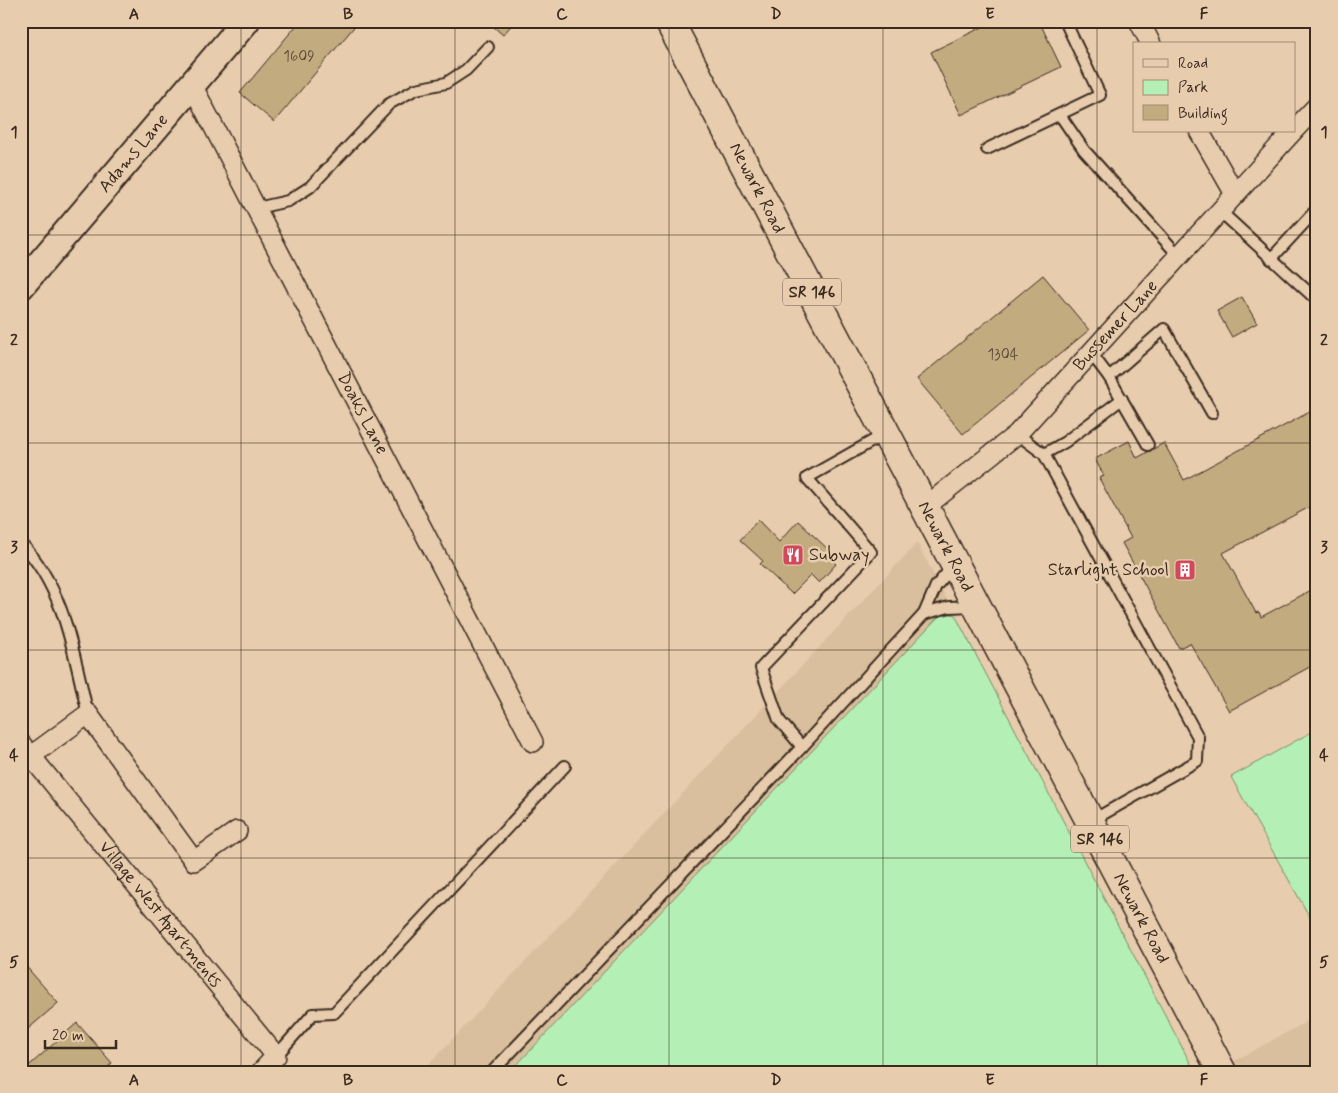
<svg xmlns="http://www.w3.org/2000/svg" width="1338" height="1093" font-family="Mynerve,sans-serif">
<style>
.built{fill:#d9bf9d}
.green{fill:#b4f0b5;stroke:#788d6a}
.building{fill:#c3ab80;stroke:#3b2a1e}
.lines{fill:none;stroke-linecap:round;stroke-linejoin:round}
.lane-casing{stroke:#3b2a1e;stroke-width:14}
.street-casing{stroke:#3b2a1e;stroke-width:22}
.secondary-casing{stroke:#3b2a1e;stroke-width:30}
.primary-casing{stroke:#3b2a1e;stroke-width:31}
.lane{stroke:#e7ccae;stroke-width:10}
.street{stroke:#e7ccae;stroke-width:19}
.secondary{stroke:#e7ccae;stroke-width:26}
.primary{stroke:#e7ccae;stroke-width:28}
.grid{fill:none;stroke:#3b2a1e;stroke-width:1;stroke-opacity:0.55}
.labels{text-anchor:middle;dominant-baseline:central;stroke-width:5;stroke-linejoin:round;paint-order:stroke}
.number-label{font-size:15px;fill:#5d4a36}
.shield{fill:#e7ccae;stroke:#6f5b49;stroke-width:1}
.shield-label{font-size:16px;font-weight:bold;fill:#3b2a1e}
.street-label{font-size:18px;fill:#3b2a1e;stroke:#e7ccae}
.poi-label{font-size:18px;fill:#3b2a1e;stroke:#e7ccae;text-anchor:start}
.neatline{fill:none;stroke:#3b2a1e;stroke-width:2}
.grid-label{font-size:16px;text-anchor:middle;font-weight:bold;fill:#3b2a1e}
</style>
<rect width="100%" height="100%" fill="#e7ccae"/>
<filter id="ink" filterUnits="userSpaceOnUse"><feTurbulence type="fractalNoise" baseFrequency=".02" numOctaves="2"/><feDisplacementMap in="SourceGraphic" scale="10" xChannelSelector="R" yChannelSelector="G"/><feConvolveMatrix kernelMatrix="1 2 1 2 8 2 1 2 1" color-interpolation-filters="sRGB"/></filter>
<g filter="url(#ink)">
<g class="built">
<path d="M917 543 1195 1072H422Z"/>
<path d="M1317 1016V1072H1214Z"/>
</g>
<g class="green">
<path d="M951 614 955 615 1195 1072H510L939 616Z"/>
<path d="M1317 729V930L1231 777Z"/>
</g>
<g class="building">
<path d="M300 21H359L274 122 240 93Z"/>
<path d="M487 21H515L503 35Z"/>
<path d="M995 21H1039L1061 67 961 115 931 52Z"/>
<path d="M1043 275 1089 330 963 434 917 379Z"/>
<path d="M1242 297 1257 323 1232 337 1217 311Z"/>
<path d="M1317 408V503L1223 553 1256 613 1259 612 1261 617 1317 587V663L1229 711 1190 643 1179 648 1122 543 1131 538 1099 478 1104 476 1095 459 1129 441 1137 458 1164 443 1184 480Z"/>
<path d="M758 520 779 542 798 521 832 553 829 557 836 564 819 583 811 575 792 594 760 564 763 561 740 540Z"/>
<path d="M23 963 58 1003 21 1035V965Z"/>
<path d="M77 1023 112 1063 102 1072H22Z"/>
</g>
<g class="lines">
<g class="lane-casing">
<g id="lane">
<path d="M1060 115 1084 150 1179 256"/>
<path d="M987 149 1100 95 1065 21"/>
<path d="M257 208 288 201 310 187 389 104 416 89 446 83 466 70 488 47"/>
<path d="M1220 211 1317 300"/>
<path d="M1271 259 1317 209"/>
<path d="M1091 353 1109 377 1148 445"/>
<path d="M1109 377 1164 329 1212 413"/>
<path d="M1017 434 1044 454 1198 737 1197 761 1091 821"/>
<path d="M1044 454 1065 442 1122 399"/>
<path d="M21 543C66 590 73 654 88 714"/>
<path d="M924 614 949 607 974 606"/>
<path d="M802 747 779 720 761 668 871 552 807 478 885 434"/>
<path d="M276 1056 313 1014 334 1013 565 766"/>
<path d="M492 1072 802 747 924 614 936 586 953 566"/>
</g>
</g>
<g class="street-casing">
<g id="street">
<path d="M1139 21 1151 44"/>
<path id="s1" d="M192 85 533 742"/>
<path d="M1294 130 1317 106"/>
<path d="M1199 131 1235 194"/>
<path id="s2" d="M925 507 1017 434 1293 131"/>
<path id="s3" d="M21 744 276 1056 261 1072"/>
<path d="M31 756 88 714 194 861 237 831"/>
</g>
</g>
<g class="secondary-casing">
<g id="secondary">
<path id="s4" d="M21 286 246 21"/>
</g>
</g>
<g class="primary-casing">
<g id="primary">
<path id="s5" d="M669 21 1222 1072"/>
</g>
</g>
<use href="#lane" class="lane"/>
<use href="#street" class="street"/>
<use href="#secondary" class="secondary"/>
<use href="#primary" class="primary"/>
</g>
</g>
<path class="grid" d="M241 21V1072M455 21V1072M669 21V1072M883 21V1072M1097 21V1072M21 235H1317M21 443H1317M21 650H1317M21 858H1317"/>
<defs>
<g id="restaurant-square" transform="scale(1.125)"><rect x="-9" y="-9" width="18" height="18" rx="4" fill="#d1495b" stroke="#e7ccae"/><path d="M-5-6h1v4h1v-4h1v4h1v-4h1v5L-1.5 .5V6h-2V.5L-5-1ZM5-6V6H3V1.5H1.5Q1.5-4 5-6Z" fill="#fff"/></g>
<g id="building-square" transform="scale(1.125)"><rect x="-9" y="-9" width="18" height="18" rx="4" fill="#d1495b" stroke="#e7ccae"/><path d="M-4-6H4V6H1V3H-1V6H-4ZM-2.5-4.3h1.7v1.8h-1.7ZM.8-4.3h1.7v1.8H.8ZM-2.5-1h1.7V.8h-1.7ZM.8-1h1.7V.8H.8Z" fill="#fff"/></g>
</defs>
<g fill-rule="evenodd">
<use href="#restaurant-square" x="793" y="555"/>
<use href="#building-square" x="1185" y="570"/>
</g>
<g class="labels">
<g class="number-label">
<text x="299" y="57">1609</text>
<text x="1003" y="355">1304</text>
</g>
<g class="shield">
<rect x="783" y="278.5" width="58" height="27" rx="4"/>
<rect x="1071" y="825.5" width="58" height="27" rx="4"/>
</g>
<g class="shield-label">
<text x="812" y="292">SR 146</text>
<text x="1100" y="839">SR 146</text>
</g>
<g class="street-label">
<text stroke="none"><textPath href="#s4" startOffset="174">Adams Lane</textPath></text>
<text stroke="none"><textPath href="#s5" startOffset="189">Newark Road</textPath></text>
<text stroke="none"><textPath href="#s2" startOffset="264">Bussemer Lane</textPath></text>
<text stroke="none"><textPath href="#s1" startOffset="370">Doaks Lane</textPath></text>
<text stroke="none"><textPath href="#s5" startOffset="594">Newark Road</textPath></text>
<text stroke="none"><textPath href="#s3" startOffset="220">Village West Apartments</textPath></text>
<text stroke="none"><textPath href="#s5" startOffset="1014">Newark Road</textPath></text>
</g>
<g class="poi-label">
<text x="809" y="555">Subway</text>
<text x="1169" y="570" text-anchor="end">Starlight School</text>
</g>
</g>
<rect width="1338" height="1093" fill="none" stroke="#e7ccae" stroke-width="55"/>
<rect x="1133" y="42" width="162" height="90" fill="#e7ccae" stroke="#a28b74"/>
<rect x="1143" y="59" width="25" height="8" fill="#e7ccae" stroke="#a28b74"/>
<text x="1178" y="68" font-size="15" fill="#3b2a1e">Road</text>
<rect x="1143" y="80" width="25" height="15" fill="#b4f0b5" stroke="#a28b74"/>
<text x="1178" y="92" font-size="15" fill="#3b2a1e">Park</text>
<rect x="1143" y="105" width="25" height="15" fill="#c3ab80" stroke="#a28b74"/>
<text x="1178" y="118" font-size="15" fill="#3b2a1e">Building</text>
<path d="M45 1040v8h71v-8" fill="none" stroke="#3b2a1e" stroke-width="2.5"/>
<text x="52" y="1040" font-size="15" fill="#3b2a1e" stroke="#e7ccae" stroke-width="4" paint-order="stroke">20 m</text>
<rect x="28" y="28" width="1282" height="1038" class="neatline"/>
<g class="grid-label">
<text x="134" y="19">A</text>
<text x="348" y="19">B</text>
<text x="562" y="19">C</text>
<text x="776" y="19">D</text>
<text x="990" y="19">E</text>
<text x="1204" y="19">F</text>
<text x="14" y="137">1</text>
<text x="1324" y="137">1</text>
<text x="14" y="345">2</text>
<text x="1324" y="345">2</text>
<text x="14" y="552">3</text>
<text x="1324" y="552">3</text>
<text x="14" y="760">4</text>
<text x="1324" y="760">4</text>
<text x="14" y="967">5</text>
<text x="1324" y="967">5</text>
<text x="134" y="1085">A</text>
<text x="348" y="1085">B</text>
<text x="562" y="1085">C</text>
<text x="776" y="1085">D</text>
<text x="990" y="1085">E</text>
<text x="1204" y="1085">F</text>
</g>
</svg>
